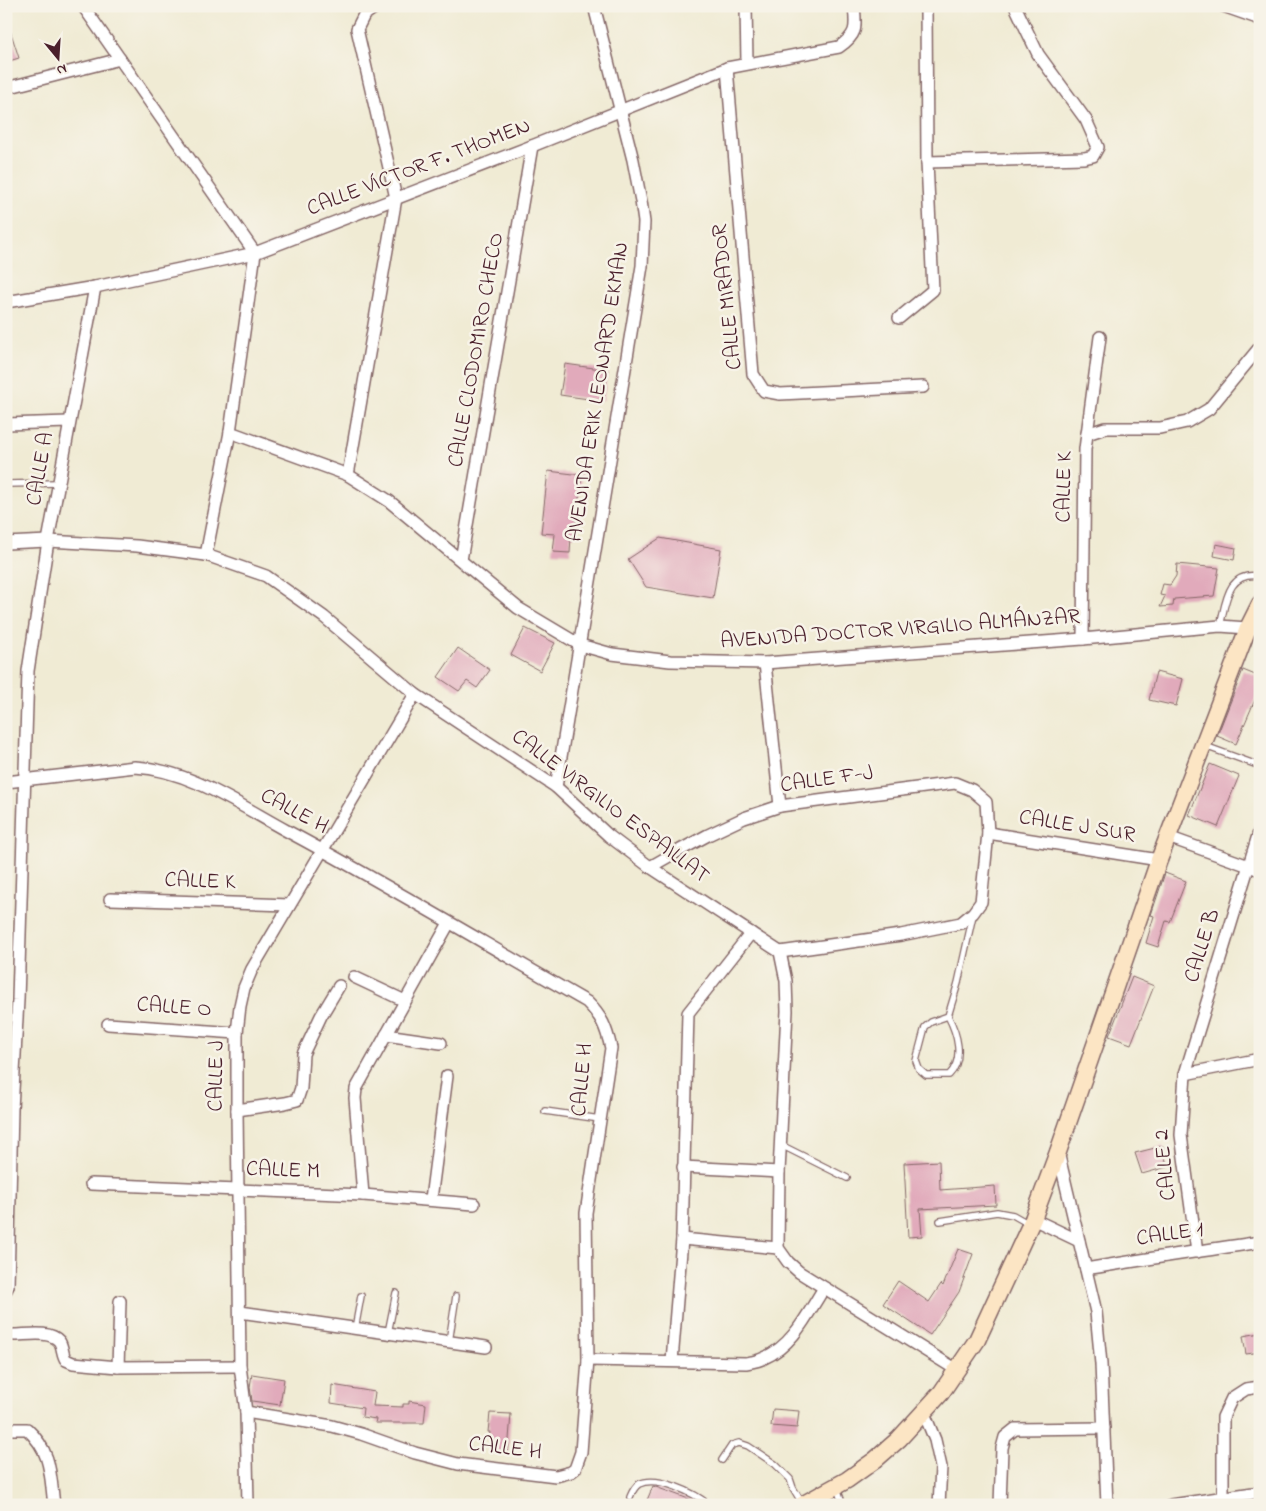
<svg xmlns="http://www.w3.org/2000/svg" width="1266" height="1511" font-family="'Indie Flower',sans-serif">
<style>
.building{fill:#e1aabb}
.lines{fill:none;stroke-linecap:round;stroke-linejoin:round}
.service-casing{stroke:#846666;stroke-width:8}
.minor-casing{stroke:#846666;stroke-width:14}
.secondary-casing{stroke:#846666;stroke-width:19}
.service{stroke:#fff;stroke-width:5.5}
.minor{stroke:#fff;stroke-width:11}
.secondary{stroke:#fce5c4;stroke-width:16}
.labels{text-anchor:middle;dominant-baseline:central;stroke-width:5;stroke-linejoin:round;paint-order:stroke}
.street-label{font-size:22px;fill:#4a1f2b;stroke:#f7f3e8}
</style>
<rect width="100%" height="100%" fill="#f7f3e8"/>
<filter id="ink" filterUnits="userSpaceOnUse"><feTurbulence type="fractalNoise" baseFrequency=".02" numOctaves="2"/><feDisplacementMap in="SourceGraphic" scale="10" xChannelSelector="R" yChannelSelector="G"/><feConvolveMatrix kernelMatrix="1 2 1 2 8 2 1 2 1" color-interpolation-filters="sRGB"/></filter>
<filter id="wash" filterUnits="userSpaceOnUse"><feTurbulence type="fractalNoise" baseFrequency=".0096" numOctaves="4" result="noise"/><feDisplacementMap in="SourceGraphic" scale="20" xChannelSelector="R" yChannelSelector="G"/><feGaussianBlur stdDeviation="1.12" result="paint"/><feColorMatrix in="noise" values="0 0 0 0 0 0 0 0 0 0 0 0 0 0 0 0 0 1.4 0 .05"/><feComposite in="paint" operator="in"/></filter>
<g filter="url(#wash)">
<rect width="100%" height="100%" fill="#f0ebd4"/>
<g id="blocks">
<g class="building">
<path d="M6 27H9L19 58 6 62Z"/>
<path d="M565 364 608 370 603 401 560 395Z"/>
<path d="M548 471 582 475 574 537 571 536 570 553 553 552 555 534 541 533Z"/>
<path d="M660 538 721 549 713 598 646 587 628 559Z"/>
<path d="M1216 544 1236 548 1234 560 1214 556Z"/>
<path d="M1177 564 1219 568 1214 596 1174 599 1173 606 1160 607 1165 596 1160 595 1163 584 1170 585 1176 576Z"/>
<path d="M525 628 555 643 540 671 511 655Z"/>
<path d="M458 648 490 670 477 688 467 681 459 691 438 677Z"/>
<path d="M1243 670 1260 677V688L1236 744 1217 736Z"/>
<path d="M1156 672 1183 679 1176 706 1149 700Z"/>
<path d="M1210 764 1239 776 1218 827 1189 815Z"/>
<path d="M1165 873 1186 881 1170 922 1166 921 1158 947 1146 943 1154 916 1151 915Z"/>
<path d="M1132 977 1154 986 1131 1044 1109 1036Z"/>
<path d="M1163 1146 1167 1167 1142 1174 1135 1153Z"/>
<path d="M939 1161 940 1190 995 1186 996 1205 920 1209 922 1236 908 1237 904 1163Z"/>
<path d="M958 1249 973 1254 959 1292 930 1335 883 1304 898 1281 929 1302 941 1284 943 1286Z"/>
<path d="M1260 1333V1352L1246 1354 1243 1336Z"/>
<path d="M252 1374 284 1379 280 1405 252 1401 250 1387Z"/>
<path d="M332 1385 375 1392 373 1406 403 1407V1404H409V1401L426 1404 424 1423H375L376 1419 362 1417 363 1408 331 1403Z"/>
<path d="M773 1409 799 1411 797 1428 771 1426Z"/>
<path d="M490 1413 511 1414 508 1452 493 1450V1444H491L492 1438H489L490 1432H488Z"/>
<path d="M653 1486 697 1502 700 1505H645Z"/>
</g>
</g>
</g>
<g filter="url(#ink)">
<use href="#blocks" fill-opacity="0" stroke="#846666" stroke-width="1"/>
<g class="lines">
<g class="service-casing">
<g id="service">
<path d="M6 484 59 483"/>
<path d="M1220 626C1226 602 1227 571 1260 576"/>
<path d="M1205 746 1260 766"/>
<path d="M948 1016C957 1033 965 1059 949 1075H926L919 1069 916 1061 925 1027 931 1022 948 1016 958 983 973 915"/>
<path d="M545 1111 600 1119"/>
<path d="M781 1145 847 1178"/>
<path d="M940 1221 997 1212 1013 1215 1029 1224"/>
<path d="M355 1329 361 1296"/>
<path d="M388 1333 396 1293"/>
<path d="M449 1342 456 1296"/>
<path d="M722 1460 732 1445 739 1443 748 1446 775 1464 790 1479 793 1488 802 1503"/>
<path d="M837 1488 843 1505"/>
<path d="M630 1497C632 1492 634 1487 639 1484 657 1475 695 1493 709 1505"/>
</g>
</g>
<g class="minor-casing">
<g id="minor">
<path d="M83 6 255 253 230 432 206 555"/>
<path d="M746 6 747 63"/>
<path d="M1223 6 1260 19"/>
<path d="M727 68 753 374 764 391 780 394 923 387"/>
<path d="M6 88 120 59"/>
<path d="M927 162 1084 158 1093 156 1098 147 1086 120 1038 54 1015 6"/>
<path d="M6 302 95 287 255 253 532 146 727 68 839 47C858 34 856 27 854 6"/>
<path d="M899 318 933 290 927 162 926 6"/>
<path d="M6 424 69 422"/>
<path d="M230 432 348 475 389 501 518 608 580 645 612 654 670 661 765 663 1083 639 1220 626 1260 629"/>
<path d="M1087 434 1105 428H1160L1187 422 1209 409 1260 347"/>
<path d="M348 475 396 198 357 29 364 15 377 6"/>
<path d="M6 543 48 541 137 546 206 555 266 576 324 617 415 694 556 787 609 836 650 867 780 952 786 981 787 1011 779 1172 778 1248 788 1262 799 1272 957 1370"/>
<path d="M461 560 532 146"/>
<path d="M1083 639 1085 449 1100 337"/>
<path d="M765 663 780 806"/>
<path d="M6 782 135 767C190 770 239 805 287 831 388 885 487 945 587 1002 602 1017 606 1027 611 1048L586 1213 588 1360 581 1452 575 1469 571 1472 556 1476 458 1464 415 1453 361 1434 332 1426 246 1412"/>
<path d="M556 787 642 266 644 222 641 201 633 160 594 6"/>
<path d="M988 833 1159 860"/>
<path d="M1168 837 1260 870"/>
<path d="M650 867 671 855 708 835 744 818 780 806 955 783 972 790 986 802 988 833 981 902 973 913 961 923 901 935 780 952"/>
<path d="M110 899 289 905"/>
<path d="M354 977 405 1001"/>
<path d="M108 1024 237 1033"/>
<path d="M386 1035 441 1043"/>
<path d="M1185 1074 1260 1059"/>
<path d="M237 1110 285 1103 297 1100 301 1088 303 1054 321 1016 339 986"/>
<path d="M1058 1152 1096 1312 1101 1364 1107 1505"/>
<path d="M683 1167 779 1172"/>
<path d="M91 1184 363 1195 474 1204"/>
<path d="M363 1195 355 1098 356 1089 449 923"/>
<path d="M431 1199 447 1076"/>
<path d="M1033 1219 1079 1241"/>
<path d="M682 1239 778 1248"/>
<path d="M1197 1252 1181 1135 1185 1074 1260 829"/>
<path d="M1086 1269C1144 1259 1202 1251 1260 1242"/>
<path d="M6 1290 8 1286 12 1109 18 1000 28 671 48 541 95 287"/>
<path d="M240 1312 486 1347"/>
<path d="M14 1335C27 1335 50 1330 59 1341 63 1346 62 1355 66 1360L73 1363 118 1367 240 1366"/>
<path d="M588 1360 746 1363C752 1362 759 1361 764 1358 793 1346 808 1313 824 1288"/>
<path d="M672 1361 682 1239 688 1013 751 933"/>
<path d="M118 1367 120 1301"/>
<path d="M924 1413 935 1440 941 1467 939 1505"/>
<path d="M6 1429H27C52 1452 50 1474 54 1505"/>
<path d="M1223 1498V1417L1232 1398 1246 1389 1260 1387"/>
<path d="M248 1505 246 1412 240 1366 237 1110V1033L240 1006 244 988 252 969 415 694"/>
<path d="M1000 1505 1002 1448 1005 1437 1015 1429 1104 1428"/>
<path d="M1171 1505 1260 1492"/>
</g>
</g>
<g class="secondary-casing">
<path id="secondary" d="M802 1505 847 1480 875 1460 899 1439 941 1393 977 1340 1033 1219 1058 1152 1159 860 1248 628 1260 604"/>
</g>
<use href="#service" class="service"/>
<use href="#minor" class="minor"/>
<use href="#secondary" class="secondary"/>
</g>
</g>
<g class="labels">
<g class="street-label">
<text transform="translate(419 168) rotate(-21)">CALLE VÍCTOR F. THOMEN</text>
<text transform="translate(728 297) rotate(-96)">CALLE MIRADOR</text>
<text transform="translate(477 350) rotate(-80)">CALLE CLODOMIRO CHECO</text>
<text transform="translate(599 392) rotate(-81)">AVENIDA ERIK LEONARD EKMAN</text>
<text transform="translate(41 469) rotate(-80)">CALLE A</text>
<text transform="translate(1065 487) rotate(-89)">CALLE K</text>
<text transform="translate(900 630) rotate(-4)">AVENIDA DOCTOR VIRGILIO ALMÁNZAR</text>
<text transform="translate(827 780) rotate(-8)">CALLE F-J</text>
<text transform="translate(610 807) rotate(37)">CALLE VIRGILIO ESPAILLAT</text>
<text transform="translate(294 812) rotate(28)">CALLE H</text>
<text transform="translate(1077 827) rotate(9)">CALLE J SUR</text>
<text transform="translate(200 882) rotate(2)">CALLE K</text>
<text transform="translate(1203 946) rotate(-73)">CALLE B</text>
<text transform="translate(174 1008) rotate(4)">CALLE O</text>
<text transform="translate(217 1076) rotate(-89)">CALLE J</text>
<text transform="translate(583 1080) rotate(-85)">CALLE H</text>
<text transform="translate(1166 1165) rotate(-96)">CALLE 2</text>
<text transform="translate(283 1171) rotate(2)">CALLE M</text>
<text transform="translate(1170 1235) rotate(-8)">CALLE 1</text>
<text transform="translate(505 1449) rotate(7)">CALLE H</text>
</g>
</g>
<rect width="1266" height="1511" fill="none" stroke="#f7f3e8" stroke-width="25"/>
<g transform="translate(58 58) rotate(162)" stroke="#f7f3e8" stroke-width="4" paint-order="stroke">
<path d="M0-4L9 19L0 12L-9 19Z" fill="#4a1f2b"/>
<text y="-8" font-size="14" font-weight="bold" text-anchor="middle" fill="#4a1f2b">N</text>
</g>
</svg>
